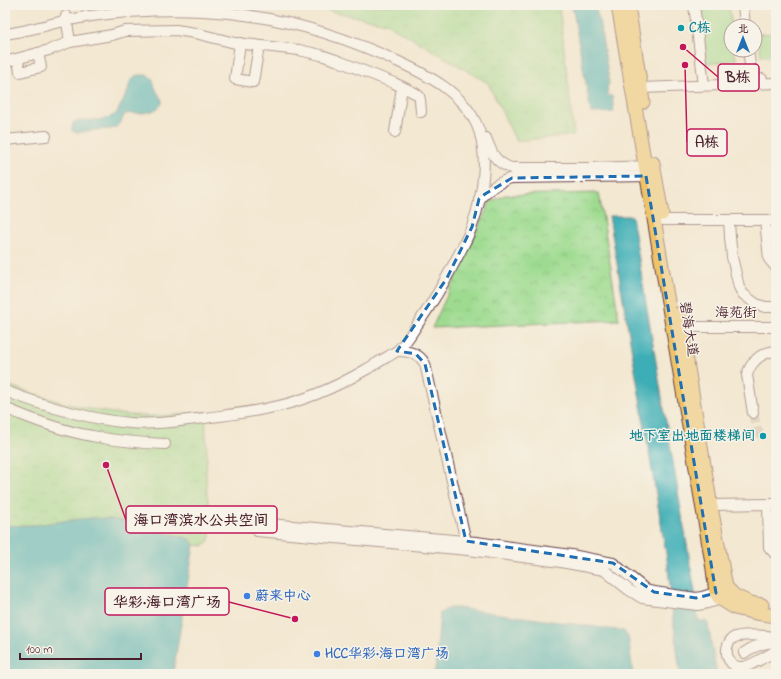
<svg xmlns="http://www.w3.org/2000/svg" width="781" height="679" viewBox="0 0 781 679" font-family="'Indie Flower','LXGW WenKai TC',sans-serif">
<defs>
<pattern id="park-crowns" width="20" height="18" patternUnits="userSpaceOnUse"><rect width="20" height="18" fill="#9edb90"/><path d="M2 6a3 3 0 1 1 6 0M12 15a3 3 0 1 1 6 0" fill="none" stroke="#8abc7c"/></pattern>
</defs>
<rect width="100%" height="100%" fill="#f7f3e8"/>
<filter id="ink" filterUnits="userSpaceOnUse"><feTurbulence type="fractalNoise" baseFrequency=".025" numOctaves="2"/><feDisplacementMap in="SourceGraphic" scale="8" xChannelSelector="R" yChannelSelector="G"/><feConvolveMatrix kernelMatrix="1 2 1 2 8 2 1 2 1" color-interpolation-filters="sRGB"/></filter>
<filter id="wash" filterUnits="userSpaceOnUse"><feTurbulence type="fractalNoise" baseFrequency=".012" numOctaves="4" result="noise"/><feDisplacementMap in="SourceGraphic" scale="16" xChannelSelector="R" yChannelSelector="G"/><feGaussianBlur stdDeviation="0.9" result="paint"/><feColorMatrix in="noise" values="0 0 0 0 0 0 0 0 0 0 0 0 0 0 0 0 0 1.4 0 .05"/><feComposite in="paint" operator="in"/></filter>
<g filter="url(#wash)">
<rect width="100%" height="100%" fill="#f3e8d1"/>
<g fill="#9edb90" stroke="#747d5e">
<path d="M698 5H729L732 26 731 50H735L736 60 706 64Z"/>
<path d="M776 33V56H761L757 34Z"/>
</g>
<g fill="url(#park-crowns)" stroke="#747d5e">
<path d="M302 5H559L574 135 516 141 488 83 386 23Z"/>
<path d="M599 193 619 320 432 328 490 202 505 195Z"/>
<path d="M5 384C45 398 86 411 129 415 136 415 143 416 150 416 169 416 187 414 205 412L207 455 206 474 207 494 211 516 210 537 208 542 205 543 204 546 194 545 191 540 184 537 160 532 124 521 109 519 91 518 73 520 34 525 5 526Z"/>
</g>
<g fill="#3daeb5" stroke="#446670">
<path d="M572 5H594L599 19 608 73 609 84 607 87 608 95 609 96H612L614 112 591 113Z"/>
<path d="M138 75H146L152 78 156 90 162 100V104C154 115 137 113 125 114L121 122 115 128 111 129 95 130 77 133 72 131V127L73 123C80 119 85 121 93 120 100 120 109 118 116 114L127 93 130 82 135 76Z"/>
<path d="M609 216H632L647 309 696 598 698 620 707 622 708 624 717 674H680L672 611H674L671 595 667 559Z"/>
<path d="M91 518 109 519 124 521 160 532 184 537 191 540 194 545 173 674H5V526L34 525 73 520Z"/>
<path d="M449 608H458L624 631 628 637 629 641 633 674H433L435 669 440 613Z"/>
</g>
</g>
<g filter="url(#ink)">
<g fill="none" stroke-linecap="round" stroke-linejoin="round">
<path stroke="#d1c0b0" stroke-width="10" stroke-dasharray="10 5" stroke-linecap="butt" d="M753 413 757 430 760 434H767"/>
<g stroke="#633d44" stroke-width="12">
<g id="minor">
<path d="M694 5 704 85"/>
<path d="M743 5 745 26"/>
<path d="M66 16 70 42"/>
<path d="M5 34C21 32 36 28 51 24 64 21 78 18 91 16 128 11 165 9 202 11 271 14 337 33 399 62 429 76 461 92 476 123 490 152 483 196 472 226 469 235 464 244 460 252 447 278 432 304 415 328 410 336 404 345 397 351 396 351 388 357 387 357 380 361 374 365 367 369 338 386 302 402 269 408 248 413 227 415 205 418 180 421 155 425 130 423 87 419 44 406 5 391"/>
<path d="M240 43 235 79 253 82 259 46"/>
<path d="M748 50 752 79H762"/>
<path d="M18 59 20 72 41 67 38 53"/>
<path d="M5 62 49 50 70 42 112 35 125 31 176 30 195 33 235 43 299 50 321 55 336 60 394 83 415 93 419 96 420 100 421 112"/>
<path d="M641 88 776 83"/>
<path d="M395 132 402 87"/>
<path d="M486 138C492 154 495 162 511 168H590L652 166"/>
<path d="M5 140 46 136"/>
<path d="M479 199C489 189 499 181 512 178L654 176"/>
<path d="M663 220H776"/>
<path d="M729 220 730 237 732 257 739 287 743 294 756 304 765 307H776"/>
<path d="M765 220 769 259 774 265 776 267"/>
<path d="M674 327H776"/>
<path d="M397 351C409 351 419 353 425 364L467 546"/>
<path d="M5 408C33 420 62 431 92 436 116 441 141 443 165 444"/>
<path d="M753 413 747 375C751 361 762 352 776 351"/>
<path d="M711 505 776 504"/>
<path d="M768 505 769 547 776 555"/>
<path d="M721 591 702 597 696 598 654 592 646 590 613 563 571 555 476 542 258 523 257 531 468 550 561 562 604 570 629 590 642 598 697 605 704 604 726 598"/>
<path d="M776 637C767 636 741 633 733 638 722 647 726 668 743 667 751 666 768 655 776 651"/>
<path d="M744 653C753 646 764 643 776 642"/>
</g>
</g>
<g stroke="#633d44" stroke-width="15">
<g id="major">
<path d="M618 5 713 569 716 593 719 598 735 608 756 613 776 616"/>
<path d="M628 5 643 102"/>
<path d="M653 163 662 214"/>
<path d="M679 314 711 507 726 587 735 596 750 603 762 605"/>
</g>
</g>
<use href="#minor" stroke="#fff" stroke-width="10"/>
<use href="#major" stroke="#efc469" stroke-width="13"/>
</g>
</g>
<path d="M0 0H781V679H0ZM646 176 716 593 696 598 654 592 613 563 466 541 425 364 416 354 397 351 447 278 472 227 479 199 485 194 512 178Z" fill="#f3e8d1" fill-opacity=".55" fill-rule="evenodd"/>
<path fill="none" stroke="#1f6fb2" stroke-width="3" stroke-dasharray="8 5" stroke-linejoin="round" d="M646 176 716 593 696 598 654 592 613 563 466 541 425 364 416 354 397 351 447 278 472 227 479 199 485 194 512 178Z"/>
<g fill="#0f9aa8" stroke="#f7f3e8" stroke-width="1.5">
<circle cx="681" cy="28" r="4"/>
<circle cx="763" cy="436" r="4"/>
</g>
<g fill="#3f7fe0" stroke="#f7f3e8" stroke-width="1.5">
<circle cx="247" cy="596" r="4"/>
<circle cx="317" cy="654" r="4"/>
</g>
<g text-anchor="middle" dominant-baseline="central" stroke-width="3" stroke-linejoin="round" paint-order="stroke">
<g font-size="14" font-weight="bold" fill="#0d838f" stroke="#f7f3e8" text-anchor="start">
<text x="689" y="28">C栋</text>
<text x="755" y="436" text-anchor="end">地下室出地面楼梯间</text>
</g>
<g font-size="14" fill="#4a1f2b" stroke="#f7f3e8">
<text x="736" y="313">海苑街</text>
<text transform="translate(688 329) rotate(81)">碧海大道</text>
</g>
<g font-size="14" font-weight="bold" fill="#366cbe" stroke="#f7f3e8" text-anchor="start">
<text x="255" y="596">蔚来中心</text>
<text x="325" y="654">HCC华彩·海口湾广场</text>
</g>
</g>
<path fill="none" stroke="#c2185b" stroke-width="1.5" d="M683 47L718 77M685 65L687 142M106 465L126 520M295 619L229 602"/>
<g fill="#c2185b" stroke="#f7f3e8" stroke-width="1.5">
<circle cx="683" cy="47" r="4"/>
<circle cx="685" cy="65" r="4"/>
<circle cx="106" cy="465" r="4"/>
<circle cx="295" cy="619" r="4"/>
</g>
<g fill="#f7f3e8" stroke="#c2185b" stroke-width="1.5">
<rect x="718" y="64" width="41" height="27" rx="4"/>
<rect x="687" y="129" width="40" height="27" rx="4"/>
<rect x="126" y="506" width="151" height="27" rx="4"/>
<rect x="105" y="588" width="124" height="27" rx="4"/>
</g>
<g font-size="15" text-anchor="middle" font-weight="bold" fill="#4a1f2b">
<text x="738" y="82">B栋</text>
<text x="707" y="147">A栋</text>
<text x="201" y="525">海口湾滨水公共空间</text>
<text x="167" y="607">华彩·海口湾广场</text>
</g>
<rect width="781" height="679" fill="none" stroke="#f7f3e8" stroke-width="20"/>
<g transform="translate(743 38)"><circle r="19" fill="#f7f3e8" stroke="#b29e9c"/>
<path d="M0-3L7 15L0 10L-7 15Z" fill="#1f6fb2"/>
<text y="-6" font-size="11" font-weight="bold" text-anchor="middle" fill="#4a1f2b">北</text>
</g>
<path d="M20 653v6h121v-6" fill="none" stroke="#4a1f2b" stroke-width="2"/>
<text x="26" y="653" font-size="12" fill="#4a1f2b" stroke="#f7f3e8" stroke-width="3" paint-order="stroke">100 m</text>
</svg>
